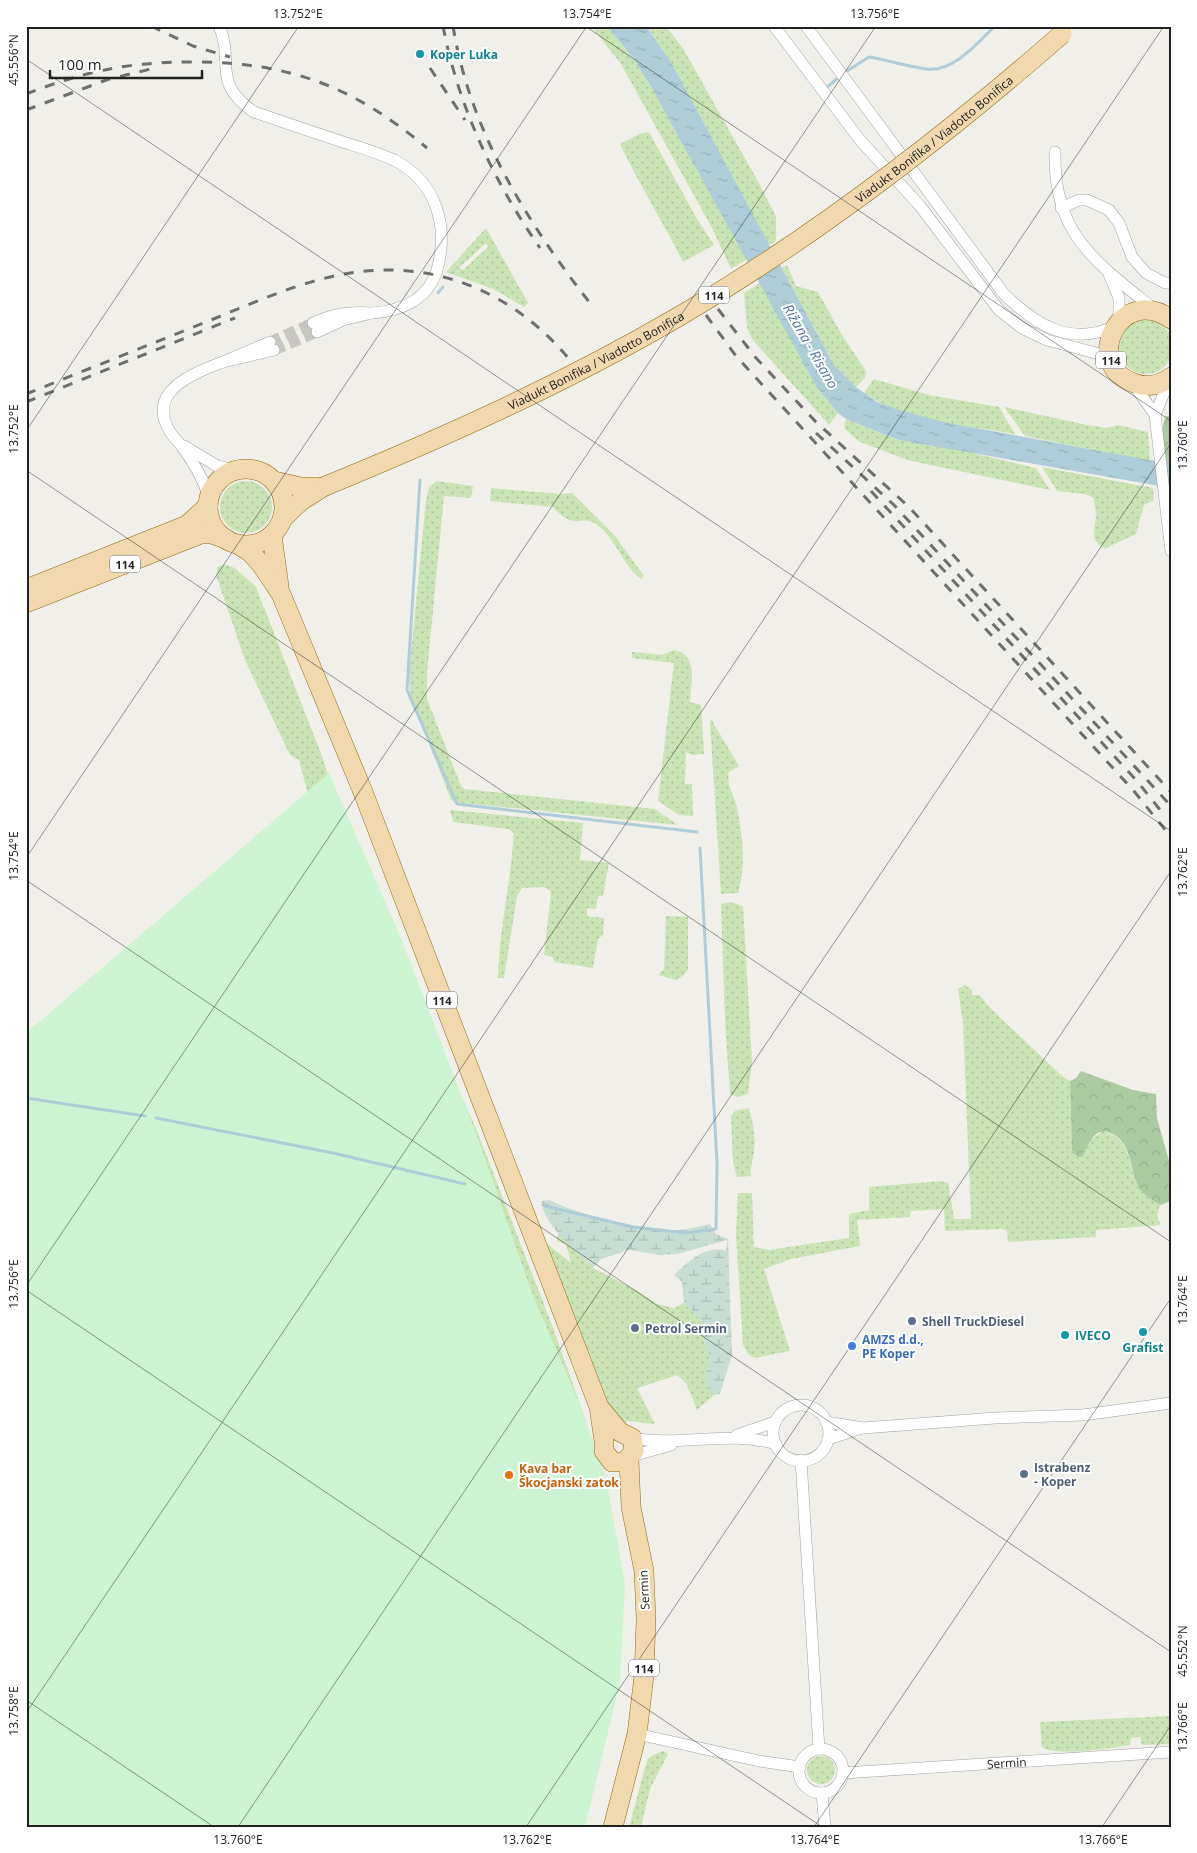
<svg xmlns="http://www.w3.org/2000/svg" width="1197" height="1853" viewBox="0 0 1197 1853" font-family="'Open Sans',sans-serif">
<defs>
<pattern id="grass-dots" width="8" height="8" patternUnits="userSpaceOnUse" patternTransform="scale(1.25)"><rect width="8" height="8" fill="#cae4b6"/><path d="M2 2h.1M6 6h.1" fill="none" stroke="#adc39c" stroke-width="1.8" stroke-linecap="round"/></pattern>
<pattern id="forest-crowns" width="20" height="18" patternUnits="userSpaceOnUse" patternTransform="scale(1.25)"><rect width="20" height="18" fill="#accba3"/><path d="M2 6a3 3 0 1 1 6 0M12 15a3 3 0 1 1 6 0" fill="none" stroke="#94ae8c"/></pattern>
<pattern id="wetland-marsh" width="20" height="14" patternUnits="userSpaceOnUse" patternTransform="scale(1.25)"><rect width="20" height="14" fill="#c8ddd4"/><path d="M1 5h8M5 5V1M11 12h8M15 12V8" fill="none" stroke="#acbdb6"/></pattern>
<pattern id="water-ripples" width="26" height="14" patternUnits="userSpaceOnUse" patternTransform="scale(1.25)"><rect width="26" height="14" fill="#afcdd9"/><path d="M2 4q2-2 4 0t4 0M15 11q2-2 4 0t4 0" fill="none" stroke="#96b0ba"/></pattern>
</defs>
<rect width="100%" height="100%" fill="#f1efe9"/>
<g fill="url(#grass-dots)" fill-rule="evenodd">
<path d="M591 26H607L633 58 649 83 747 259 731 269 712 228 621 64Z"/>
<path d="M647 26H666L684 50 761 187 776 216V241L769 245 671 63Z"/>
<path d="M649 132 697 219 714 245 683 262C663 222 639 184 620 144L639 134Z"/>
<path d="M486 228 528 303 524 307 493 289 446 272ZM486 243 488 247 463 270 459 268Z"/>
<path d="M787 265 796 286 818 292 842 335 866 371 865 378 856 387 834 365 782 268Z"/>
<path d="M761 282 816 386 838 413 829 425 752 339 747 328 744 293Z"/>
<circle cx="1146" cy="347" r="27"/>
<path d="M874 379 929 395 999 407 1015 434C965 425 906 422 864 393Z"/>
<path d="M1004 407 1087 425 1107 428 1118 425 1148 432 1150 461 1025 436Z"/>
<path d="M846 419 899 440 960 450 1036 468 1050 490 907 460 858 441 844 428Z"/>
<path d="M1042 467 1153 488 1154 500 1144 505 1136 534 1104 549C1088 536 1095 533 1096 515 1096 510 1094 504 1094 498L1085 494 1057 491Z"/>
<circle cx="246" cy="507" r="26"/>
<path d="M437 481 473 486 471 498 444 496 427 673V699L461 786 464 789 655 809 678 825 455 802 451 800 410 695 409 673 426 500 429 487Z"/>
<path d="M491 488 561 494 572 493 615 536 644 576 641 579C621 564 615 535 594 523 586 518 582 522 575 521 565 520 558 513 553 507L490 501Z"/>
<path d="M224 564 235 568 256 587 322 756 337 803 403 965 477 1131 552 1325 586 1421 585 1435 309 798 299 760 290 755 245 660 216 575 218 567Z"/>
<path d="M674 650C699 655 691 683 690 702L701 705 704 754 692 755 686 752 685 784H692L693 816 679 815 658 801 674 663 632 658V652L662 655Z"/>
<path d="M711 719 739 766 729 772C726 788 735 794 737 809 743 835 746 868 738 893L721 894 710 723Z"/>
<path d="M450 810 583 823 580 860 609 863 603 896H598L596 909 587 908V916L604 918 603 935 598 939 593 968 554 962 553 957 544 955 551 891 544 887 522 888 517 896 504 978H498C499 929 511 882 514 833L508 829 453 822Z"/>
<path d="M730 902 743 906 752 1061 748 1094 738 1097 730 1094 725 1022 721 904Z"/>
<path d="M666 916 688 917V970L684 975 676 980 658 975 664 969Z"/>
<path d="M965 985 972 990V995H980L988 1006 1063 1077 1070 1081 1072 1151 1083 1156 1090 1140 1103 1131C1134 1140 1127 1165 1139 1188 1142 1194 1154 1200 1160 1205L1157 1217 1161 1225 1096 1230V1237L1008 1242 1007 1231 1002 1229 945 1231 944 1209 911 1211 910 1217 857 1220 860 1246 791 1259 764 1269 790 1351 755 1358 748 1354 743 1345 736 1234 738 1193H752L754 1247 769 1250 849 1238V1214L869 1210V1187L941 1181 948 1183 954 1219H971L963 1023 958 989Z"/>
<path d="M749 1108C753 1123 756 1137 754 1152 753 1161 750 1166 751 1176L737 1177 733 1162 731 1116 735 1111Z"/>
<path d="M558 1232 593 1268 638 1291 657 1304 674 1308 684 1303 702 1321 703 1337 710 1358 706 1374 708 1385 714 1395 697 1410 686 1383 677 1375 637 1388 655 1424 628 1421 615 1424 539 1237 571 1263 566 1244 557 1241Z"/>
<path d="M1171 1716V1744L1142 1745 1140 1737 1131 1738 1130 1745C1113 1748 1054 1757 1042 1747L1040 1722Z"/>
<path d="M663 1751 668 1754 650 1789 641 1827H629L647 1760 651 1756Z"/>
<circle cx="821" cy="1770" r="14"/>
</g>
<g fill="url(#forest-crowns)">
<path d="M1166 416H1171V465H1167C1165 450 1159 430 1166 416Z"/>
<path d="M1081 1071 1133 1090 1156 1094 1157 1118 1171 1168V1201L1160 1205C1154 1201 1142 1194 1139 1188 1129 1169 1133 1140 1108 1132 1093 1128 1088 1146 1083 1156L1078 1157 1072 1151 1070 1081 1076 1078Z"/>
</g>
<path fill="url(#wetland-marsh)" d="M550 1200C579 1216 646 1231 679 1230 689 1229 700 1226 710 1224L716 1234 728 1239 732 1355 720 1394 714 1395 708 1386 706 1374 710 1358 703 1337 702 1321 684 1303 682 1282 674 1275C687 1263 706 1244 726 1251L727 1240 677 1254 660 1255 629 1250 601 1259 593 1268C576 1250 544 1226 541 1201Z"/>
<path fill="#cdf4d2" d="M329 773 403 943 477 1136 533 1296 578 1400 606 1478 625 1584 620 1683 585 1827H26V1033Z"/>
<path fill="url(#water-ripples)" d="M607 26 647 27 672 64 834 365 856 387 877 402 903 411 948 423 1171 464V488L899 440 846 419 838 413 816 386 649 83 633 58Z"/>
<g fill="none" stroke-linecap="round" stroke-linejoin="round">
<g stroke="#afcdd9" stroke-width="3">
<path d="M844 73 869 57C888 60 908 67 927 69 954 72 977 43 995 26"/>
<path d="M825 89 839 77"/>
<path d="M438 293 443 287"/>
<path d="M420 480 407 690 457 804 697 832"/>
<path d="M26 1098 145 1116"/>
<path d="M156 1118 333 1153 465 1184"/>
<path d="M545 1206 633 1227 686 1233 716 1229 717 1163 700 848"/>
</g>
<g stroke="#c7c6c1" stroke-width="11" stroke-dasharray="11 5.5" stroke-linecap="butt">
<path d="M270 342 313 323"/>
<path d="M274 350 317 332"/>
</g>
<g stroke="#a2a2a2" stroke-width="12">
<g id="street">
<path d="M219 26C235 61 210 82 254 112 283 122 312 132 340 141 358 147 377 152 394 160 437 182 449 227 437 270 428 300 401 311 372 313"/>
<path d="M774 26 860 140 920 206 999 310 1022 328 1047 340 1099 354 1111 360"/>
<path d="M806 26 1004 294C1036 325 1069 346 1114 327"/>
<path d="M1055 152C1053 235 1096 262 1155 310"/>
<path d="M1061 208 1079 200H1087L1109 210 1119 223 1132 257 1146 273 1165 283H1171"/>
<path d="M1109 274 1119 298V322"/>
<path d="M313 323C333 314 350 311 372 313L343 320 317 332"/>
<path d="M270 342 223 362 274 350"/>
<path d="M1133 383 1155 415 1171 551"/>
<path d="M1155 415 1170 378"/>
<path d="M184 446 217 466 236 470"/>
<path d="M209 498C203 477 193 461 180 444 177 440 173 437 170 432 145 391 194 373 223 362"/>
<circle cx="801" cy="1433" r="28"/>
<path d="M826 1422 863 1428 995 1418 1083 1415 1171 1403"/>
<path d="M737 1435 775 1422"/>
<path d="M632 1438C680 1447 728 1430 776 1444"/>
<path d="M828 1439 862 1428"/>
<path d="M632 1456 671 1445"/>
<path d="M801 1460 819 1749"/>
<path d="M637 1734 759 1761 800 1767"/>
<circle cx="821" cy="1771" r="22"/>
<path id="s1" d="M843 1773 1171 1752"/>
<path d="M822 1793 825 1827"/>
</g>
</g>
<g stroke="#8e6b11" stroke-width="20">
<g id="primary">
<path d="M1171 319C1120 283 1081 365 1134 383 1147 388 1160 385 1171 377"/>
<circle cx="246" cy="507" r="38"/>
<path d="M274 481 301 487H323"/>
<path d="M283 518 301 501 323 487"/>
<path d="M272 535 279 586"/>
<path d="M237 544 250 552 261 564 281 594 363 792 599 1407 604 1441V1451L612 1462H625L634 1451 632 1438 620 1432 599 1407"/>
<path d="M26 589 187 525 208 506"/>
<path d="M26 603 201 534H212L226 539"/>
<path d="M613 1827 637 1734 644 1676 646 1619 644 1571 631 1507 629 1460"/>
</g>
</g>
<use href="#street" stroke="#fff" stroke-width="11"/>
<use href="#primary" stroke="#f2d8ad" stroke-width="19"/>
<g stroke="#6f6f6f" stroke-width="3" stroke-dasharray="10 10" stroke-linecap="butt">
<path d="M151 26 193 46 230 57"/>
<path d="M443 26C458 106 494 182 540 248"/>
<path d="M453 26C470 132 528 224 593 307"/>
<path d="M430 68 465 120"/>
<path d="M26 94C86 71 127 62 192 62 289 62 353 86 427 148"/>
<path d="M26 110 109 79 159 67"/>
<path d="M718 309 756 358 816 422 909 507 1171 792"/>
<path d="M706 315 736 356 1133 790 1171 837"/>
<path d="M26 394C86 370 146 346 206 322 246 306 287 287 330 277 426 254 514 289 574 365"/>
<path d="M26 402 235 318"/>
<path d="M816 433 894 505 1171 806"/>
<path d="M871 491 1137 781 1161 811"/>
</g>
<g stroke="#8e6b11" stroke-width="20" stroke-linecap="butt">
<g id="primary-bridge">
<path id="s2" d="M323 487C445 437 565 383 678 317 816 236 942 139 1062 34"/>
</g>
</g>
<use href="#primary-bridge" stroke="#f2d8ad" stroke-width="19"/>
</g>
<path fill="none" stroke="#212121" stroke-width="1" stroke-opacity="0.45" d="M585 26 1171 421M26 59 1171 831M26 431 299 26M26 470 1171 1242M26 858 587 26M26 880 1171 1652M26 1286 876 26M26 1290 822 1827M26 1700 214 1827M26 1713 1164 26M238 1827 1171 443M526 1827 1171 871M814 1827 1171 1298M1102 1827 1171 1725"/>
<g fill="#0f9aa8" stroke="#fff" stroke-width="2">
<circle cx="420" cy="54" r="5"/>
<circle cx="1143" cy="1332" r="5"/>
<circle cx="1065" cy="1335" r="5"/>
</g>
<g fill="#5c6f8a" stroke="#fff" stroke-width="2">
<circle cx="912" cy="1321" r="5"/>
<circle cx="635" cy="1328" r="5"/>
<circle cx="1024" cy="1474" r="5"/>
</g>
<circle fill="#3f7fe0" stroke="#fff" stroke-width="2" cx="852" cy="1346" r="5"/>
<circle fill="#e8710a" stroke="#fff" stroke-width="2" cx="509" cy="1475" r="5"/>
<g text-anchor="middle" dominant-baseline="central" stroke-width="4" stroke-linejoin="round" paint-order="stroke">
<g fill="#fff" stroke="#646464" stroke-width="1">
<rect x="699" y="286.5" width="30" height="17" rx="4"/>
<rect x="1096" y="351.5" width="30" height="17" rx="4"/>
<rect x="110" y="555.5" width="30" height="17" rx="4"/>
<rect x="427" y="991.5" width="30" height="17" rx="4"/>
<rect x="629" y="1659.5" width="30" height="17" rx="4"/>
</g>
<g font-size="11" font-weight="bold" fill="#212121">
<text x="714" y="295">114</text>
<text x="1111" y="360">114</text>
<text x="125" y="564">114</text>
<text x="442" y="1000">114</text>
<text x="644" y="1668">114</text>
</g>
<g font-size="12" font-weight="bold" fill="#0d838f" stroke="#fff" text-anchor="start">
<text x="430" y="54">Koper Luka</text>
<text x="1075" y="1335">IVECO</text>
<text x="1143" y="1347" text-anchor="middle">Grafist</text>
</g>
<g font-size="12" fill="#212121" stroke="#fff">
<text stroke="none"><textPath href="#s2" startOffset="706">Viadukt Bonifika / Viadotto Bonifica</textPath></text>
<text stroke="none"><textPath href="#s2" startOffset="301">Viadukt Bonifika / Viadotto Bonifica</textPath></text>
<text transform="translate(644 1590) rotate(-93)">Sermin</text>
<text stroke="none"><textPath href="#s1" startOffset="164">Sermin</textPath></text>
</g>
<g font-size="12" font-weight="bold" fill="#4e5e75" stroke="#fff" text-anchor="start">
<text x="922" y="1321">Shell TruckDiesel</text>
<text x="645" y="1328">Petrol Sermin</text>
<text x="1034" y="1467">Istrabenz<tspan x="1034" dy="14">- Koper</tspan></text>
</g>
<g font-size="12" font-weight="bold" fill="#366cbe" stroke="#fff" text-anchor="start">
<text x="862" y="1339">AMZS d.d.,<tspan x="862" dy="14">PE Koper</tspan></text>
</g>
<g font-size="12" font-weight="bold" fill="#c56008" stroke="#fff" text-anchor="start">
<text x="519" y="1468">Kava bar<tspan x="519" dy="14">Škocjanski zatok</tspan></text>
</g>
<g font-size="14" font-style="italic" fill="#5476a0" stroke="#fff">
<text transform="translate(811 346) rotate(60)">Rižana - Risano</text>
</g>
</g>
<rect width="1197" height="1853" fill="none" stroke="#ffffff" stroke-width="55"/>
<path d="M50 70v8h152v-8" fill="none" stroke="#212121" stroke-width="2.5"/>
<text x="58" y="70" font-size="15" fill="#212121" stroke="#ffffff" stroke-width="4" paint-order="stroke">100 m</text>
<rect x="28" y="28" width="1142" height="1798" fill="none" stroke="#212121" stroke-width="2"/>
<g font-size="12" text-anchor="middle" fill="#212121">
<text x="298" y="18">13.752°E</text>
<text x="587" y="18">13.754°E</text>
<text x="875" y="18">13.756°E</text>
<text transform="translate(14 60) rotate(-90)" y="4">45.556°N</text>
<text transform="translate(14 429) rotate(-90)" y="4">13.752°E</text>
<text transform="translate(1183 445) rotate(-90)" y="4">13.760°E</text>
<text transform="translate(14 856) rotate(-90)" y="4">13.754°E</text>
<text transform="translate(1183 872) rotate(-90)" y="4">13.762°E</text>
<text transform="translate(14 1284) rotate(-90)" y="4">13.756°E</text>
<text transform="translate(1183 1300) rotate(-90)" y="4">13.764°E</text>
<text transform="translate(1183 1651) rotate(-90)" y="4">45.552°N</text>
<text transform="translate(14 1711) rotate(-90)" y="4">13.758°E</text>
<text transform="translate(1183 1727) rotate(-90)" y="4">13.766°E</text>
<text x="238" y="1844">13.760°E</text>
<text x="527" y="1844">13.762°E</text>
<text x="815" y="1844">13.764°E</text>
<text x="1103" y="1844">13.766°E</text>
</g>
</svg>
